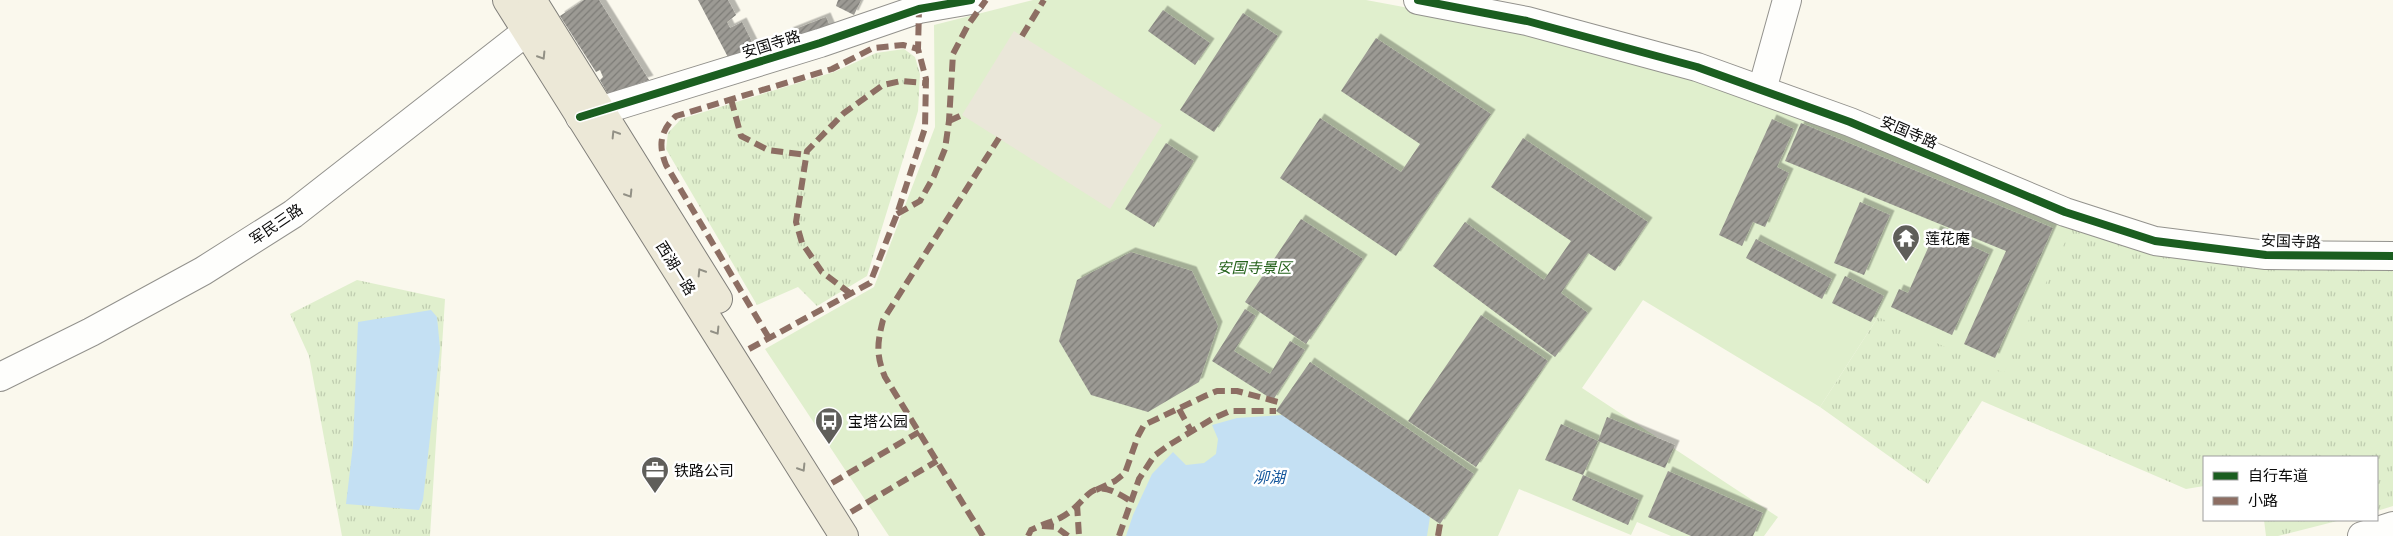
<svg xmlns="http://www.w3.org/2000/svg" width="2393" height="536" viewBox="0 0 2393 536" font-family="Merriweather,'Noto Sans SC',serif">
<defs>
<pattern id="grass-tufts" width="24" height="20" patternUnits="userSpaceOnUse" patternTransform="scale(1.25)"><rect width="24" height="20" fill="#e0efcd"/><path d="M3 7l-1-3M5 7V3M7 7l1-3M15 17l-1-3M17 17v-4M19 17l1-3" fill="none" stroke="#bfccaf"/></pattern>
<pattern id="building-hatch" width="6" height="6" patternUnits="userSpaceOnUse" patternTransform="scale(1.25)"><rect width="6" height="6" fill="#9c9a94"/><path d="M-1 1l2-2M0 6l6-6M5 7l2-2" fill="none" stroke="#7d7c77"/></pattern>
<filter id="shadow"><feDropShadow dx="4.5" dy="-4.5" stdDeviation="0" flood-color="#0004"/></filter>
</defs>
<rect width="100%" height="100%" fill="#faf8ed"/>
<g fill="url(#grass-tufts)">
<path d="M904 49 915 57 920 74 918 111 867 276 817 306 798 287 757 305 666 149 668 133 681 119 834 72 876 53Z"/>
<path d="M2073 225 2260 267 2393 270V506L2377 511V457H2204V486L2186 489 1982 401 1928 484 1820 407 1878 317Z"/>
<path d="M357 280 445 299 430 536H342L309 356 290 314Z"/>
<path d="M2264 520H2341L2278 536H2266Z"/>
</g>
<path fill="#e0efcd" d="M1033 0H1366L1528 30 1692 73 2073 225 2004 373 1878 317 1820 407 1643 300 1582 388 1778 517 1764 536H1671L1637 522 1631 535 1519 489 1498 536H889L765 349 874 287 935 127 934 25Z"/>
<path fill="#eae7d9" d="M1014 31 1162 125 1110 209 962 115Z"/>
<g fill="#c4e0f3">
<path d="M431 310 437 317 440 348 423 500 419 510 346 504 353 445 358 322Z"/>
<path d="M1283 415 1430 517 1427 536H1126L1133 515 1152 474 1173 452 1186 465 1204 463 1216 454 1218 439 1212 425 1237 418Z"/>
</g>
<g fill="url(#building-hatch)" filter="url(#shadow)">
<path d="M584 0H599L649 80 608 94 600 80 603 77 600 70 596 72 560 16Z"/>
<path d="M698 0H728L736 15 727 22 730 28 742 22 755 48 730 61Z"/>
<path d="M838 0H861L854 15 836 6Z"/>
<path d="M1163 10 1210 43 1195 65 1148 31Z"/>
<path d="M1243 13 1278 36 1214 132 1180 110Z"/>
<path d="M826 17 832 31 794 46 788 32Z"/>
<path d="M1376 38 1491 114 1396 256 1280 178 1320 118 1401 172 1420 144 1341 91Z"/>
<path d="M1772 119 1794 129 1777 167 1789 173 1765 227 1753 222 1742 246 1719 235Z"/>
<path d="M1801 123 2053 228 1995 358 1964 344 2006 251 1785 161Z"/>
<path d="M1523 138 1648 222 1615 271 1588 253 1561 293 1588 313 1555 357 1433 266 1465 222 1544 280 1571 241 1491 187Z"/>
<path d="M1166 143 1194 161 1154 227 1125 209Z"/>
<path d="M1860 202 1890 215 1864 275 1834 263Z"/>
<path d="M1301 219 1363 259 1306 344 1245 302Z"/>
<path d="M1936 230 1989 254 1952 335 1891 307 1899 289 1908 293Z"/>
<path d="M1756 239 1832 279 1822 299 1746 258Z"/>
<path d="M1131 252 1192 271 1218 326 1199 382 1148 412 1091 395 1059 341 1077 280Z"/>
<path d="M1845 276 1884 296 1871 322 1832 303Z"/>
<path d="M1245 309 1256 316 1234 351 1270 374 1290 341 1305 350 1273 400 1212 361Z"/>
<path d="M1481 315 1548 361 1476 467 1408 421Z"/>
<path d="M1310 362 1474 474 1440 524 1276 411Z"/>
<path d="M1607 417 1675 445 1665 468 1598 441Z"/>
<path d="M1561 424 1598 441 1583 475 1545 460Z"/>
<path d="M1668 471 1763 513 1753 536H1691L1648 517Z"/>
<path d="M1583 475 1639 500 1628 525 1572 500Z"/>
</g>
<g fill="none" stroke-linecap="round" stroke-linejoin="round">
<g stroke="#93928d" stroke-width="30">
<g id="minor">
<path d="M1418 0 1527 21 1697 67 1850 122 2065 212 2155 241 2266 255 2393 256"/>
<path d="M1762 90 1787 0"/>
<path d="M580 117 820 43 919 9 971 0"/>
<path d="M0 377 91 332 203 271 293 214 526 32"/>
<path d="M2362 536 2393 526"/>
</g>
</g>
<g stroke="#807f7a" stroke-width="30">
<g id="major">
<path d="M507 0 844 536"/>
<path d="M532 0 718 299"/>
</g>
</g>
<use href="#minor" stroke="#fefefc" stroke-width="28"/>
<use href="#major" stroke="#ece8d7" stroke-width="28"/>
<g stroke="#8d6e63" stroke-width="6" stroke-dasharray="12 6" stroke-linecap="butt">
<path d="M1022 36 1044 0"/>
<path d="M731 99 741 136 768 150 806 155"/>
<path d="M949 121 962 115"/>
<path d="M897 214 920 201 934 176 945 149 949 121 953 54 968 25 986 0"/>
<path d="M851 294 822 272 802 243 796 222 807 151 844 113 883 85 901 81 926 83"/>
<path d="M769 338 666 165C658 145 660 131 676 116L832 69 873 48 903 45 918 49"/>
<path d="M749 349 870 283 897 214 925 128 926 79 918 49 919 9"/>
<path d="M1179 409 1191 431"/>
<path d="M832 483 919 432"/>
<path d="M1096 490 1115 481 1125 473 1138 436 1144 425 1205 396 1217 391H1237L1282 403"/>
<path d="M1077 504 1079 536"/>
<path d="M851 512 937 461"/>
<path d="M1042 526 1056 527 1068 536"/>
<path d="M983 536 885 377C876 355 877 344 883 320L999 138"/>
<path d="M1028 536 1031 530C1041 525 1051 522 1060 518 1093 501 1086 471 1132 502"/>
<path d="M1119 536 1139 479 1154 456 1169 445 1212 419 1230 411H1276"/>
<path d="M1438 536 1440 524"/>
</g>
<g stroke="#fff" stroke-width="11">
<g id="cycleway">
<path d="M1418 0 1527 21 1697 67 1850 122 2065 212 2155 241 2266 255 2393 256"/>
<path d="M580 117 820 43 919 9 971 0"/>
</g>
</g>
<use href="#cycleway" stroke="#1b5e20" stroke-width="8"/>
</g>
<defs><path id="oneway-chevron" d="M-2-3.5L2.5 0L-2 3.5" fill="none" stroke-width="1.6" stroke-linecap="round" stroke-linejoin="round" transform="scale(1.25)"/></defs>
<g stroke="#929085">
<use href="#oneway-chevron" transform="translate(542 56) rotate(58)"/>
<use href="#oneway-chevron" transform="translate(615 134) rotate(-122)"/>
<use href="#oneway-chevron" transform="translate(629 194) rotate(58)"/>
<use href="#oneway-chevron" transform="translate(701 272) rotate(-122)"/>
<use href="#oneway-chevron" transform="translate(716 331) rotate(58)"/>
<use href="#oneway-chevron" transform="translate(802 468) rotate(58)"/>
</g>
<defs>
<g id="temple-pin" transform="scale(1.4375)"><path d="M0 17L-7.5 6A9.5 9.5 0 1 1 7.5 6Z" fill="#5f5e5a" stroke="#fff"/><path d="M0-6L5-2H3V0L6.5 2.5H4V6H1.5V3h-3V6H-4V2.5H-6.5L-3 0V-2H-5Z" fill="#fff"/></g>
<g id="bus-pin" transform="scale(1.4375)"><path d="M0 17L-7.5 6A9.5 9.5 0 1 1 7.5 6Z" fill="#5f5e5a" stroke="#fff"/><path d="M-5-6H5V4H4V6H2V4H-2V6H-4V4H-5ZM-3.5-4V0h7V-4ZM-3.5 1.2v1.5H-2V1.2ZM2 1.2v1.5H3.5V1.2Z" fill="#fff"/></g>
<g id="office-pin" transform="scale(1.4375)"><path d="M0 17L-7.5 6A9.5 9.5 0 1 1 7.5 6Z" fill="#5f5e5a" stroke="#fff"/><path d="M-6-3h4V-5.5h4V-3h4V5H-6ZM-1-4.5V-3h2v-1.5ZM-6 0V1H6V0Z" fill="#fff"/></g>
</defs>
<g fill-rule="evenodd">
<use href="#temple-pin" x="1906" y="238"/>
<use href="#bus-pin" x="829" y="421"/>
<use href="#office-pin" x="655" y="470"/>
</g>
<g text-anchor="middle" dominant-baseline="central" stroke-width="5" stroke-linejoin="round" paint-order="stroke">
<g font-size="15" fill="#0b0b0b" stroke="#fff">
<text transform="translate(771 44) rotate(-17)">安国寺路</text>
<text transform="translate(1909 132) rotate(23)">安国寺路</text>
<text transform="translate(276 224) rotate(-34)">军民三路</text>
<text transform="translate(2291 241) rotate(2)">安国寺路</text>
<text transform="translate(676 268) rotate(58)">西湖一路</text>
</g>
<g font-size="15" fill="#0b0b0b" stroke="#fff" text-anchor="start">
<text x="1925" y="238">莲花庵</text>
<text x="848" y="421">宝塔公园</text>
<text x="674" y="470">铁路公司</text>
</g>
<g font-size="15" font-style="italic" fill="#25621c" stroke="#fff">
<text x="1254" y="267">安国寺景区</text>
</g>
<g font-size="16" font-style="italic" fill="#15579c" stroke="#fff">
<text x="1269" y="477">泖湖</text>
</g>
</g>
<rect x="2203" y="456" width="175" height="65" fill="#ffffff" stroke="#9d9d9d"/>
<rect x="2213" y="472" width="25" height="8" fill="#1b5e20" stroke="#9d9d9d"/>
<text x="2248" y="481" font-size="15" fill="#0b0b0b">自行车道</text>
<rect x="2213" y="497" width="25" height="8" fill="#8d6e63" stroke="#9d9d9d"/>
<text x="2248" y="506" font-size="15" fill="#0b0b0b">小路</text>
</svg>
